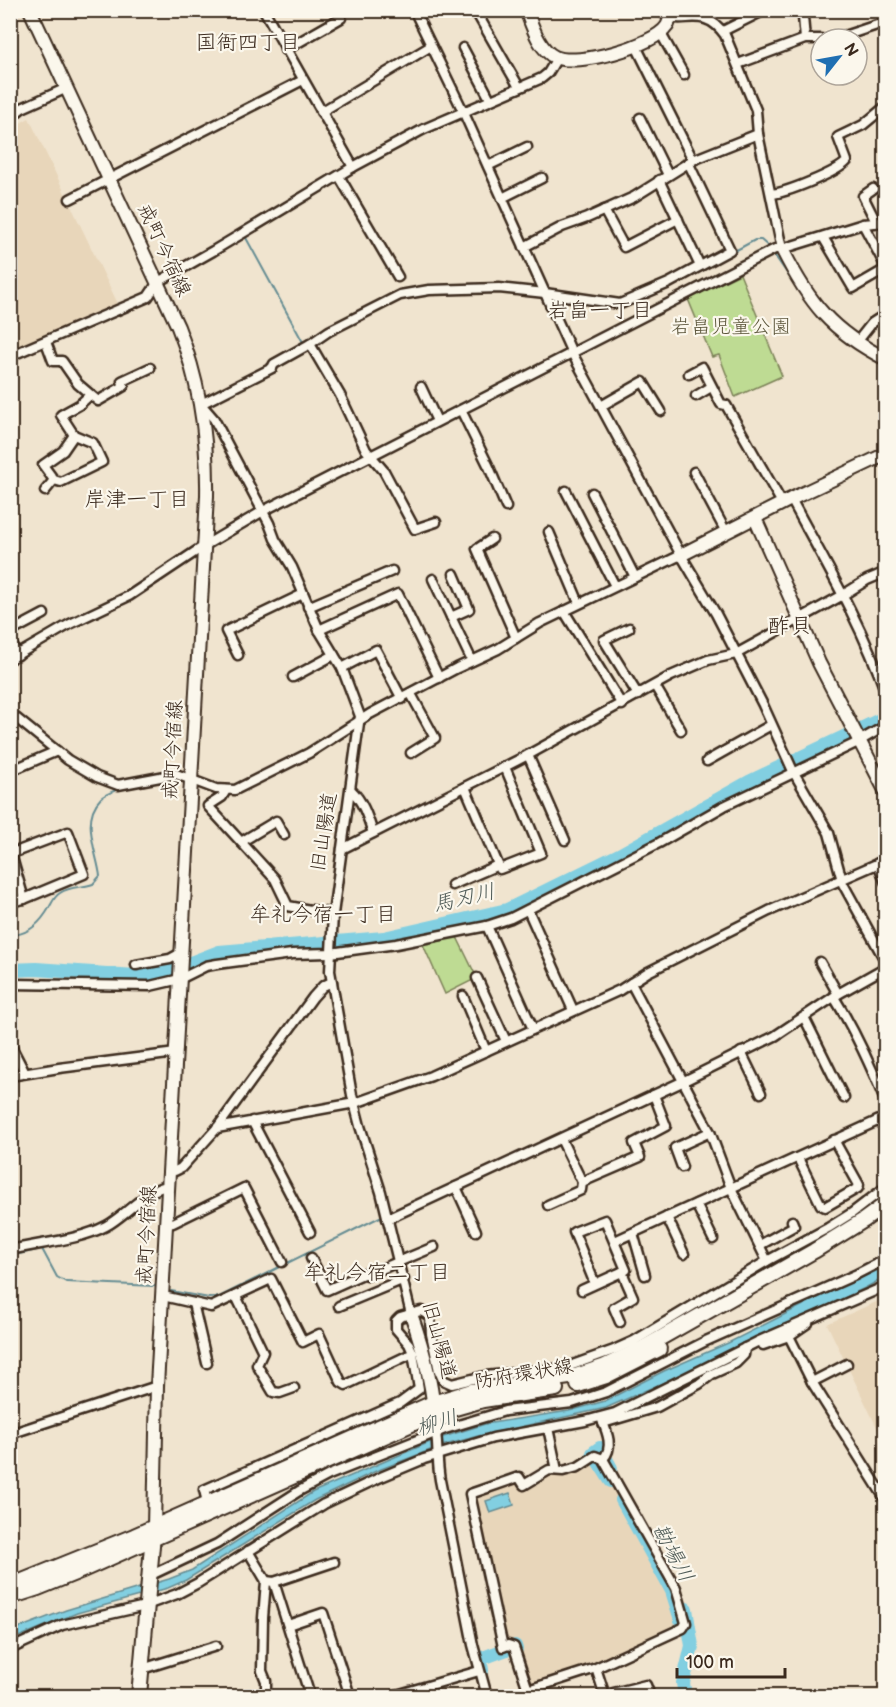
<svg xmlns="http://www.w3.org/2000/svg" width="896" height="1707" viewBox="0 0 896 1707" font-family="'Balsamiq Sans','Klee One',sans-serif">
<rect width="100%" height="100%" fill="#f0e4cf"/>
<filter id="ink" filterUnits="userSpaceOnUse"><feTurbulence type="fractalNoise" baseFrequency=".0167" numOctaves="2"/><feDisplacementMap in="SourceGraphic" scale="12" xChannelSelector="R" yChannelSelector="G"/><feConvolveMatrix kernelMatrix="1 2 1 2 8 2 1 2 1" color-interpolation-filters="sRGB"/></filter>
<g filter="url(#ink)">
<g fill="#e8d6ba">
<path d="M29 118 118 304 11 351 10 129Z"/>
<path d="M885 1298V1444L827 1324Z"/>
<path d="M596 1460 602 1467 669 1588 680 1623 590 1665 531 1684 517 1644 509 1641 504 1642 473 1496 517 1481 522 1488 547 1474 563 1475Z"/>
</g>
<g fill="#bedb93" stroke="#7c8258" stroke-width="1.5">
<path d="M740 274 782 376 735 397 719 355 712 357 688 299Z"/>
<path d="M455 933 477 978 445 994 421 940Z"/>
</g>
<g fill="#82cfe1" stroke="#668d93" stroke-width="1.5">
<path d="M885 1267V1277L865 1288 703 1365 606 1408 478 1436 438 1447 376 1471 315 1500 186 1580 168 1588 77 1613 11 1640V1631L66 1610 169 1579 192 1570 313 1492 437 1439 485 1424 569 1411 605 1401 664 1371 728 1343 827 1293Z"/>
<path d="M510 1493 514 1505 490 1513 486 1501Z"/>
</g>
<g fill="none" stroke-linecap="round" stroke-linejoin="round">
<g stroke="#668d93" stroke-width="2">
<path d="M245 236 304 344"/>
<path d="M731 253 755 240H761L770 248"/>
<path d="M773 253 804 298"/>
<path d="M811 307 818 317"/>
<path d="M829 327C845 344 865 355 886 366"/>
<path d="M53 333 72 325"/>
<path d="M10 935C26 935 38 925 46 913 51 906 53 897 60 893 70 886 82 888 93 884L100 876C97 852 80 819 101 798 105 794 113 792 118 789"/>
<path d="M683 1077 694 1071"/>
<path d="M659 1088 678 1079"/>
<path d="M389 1213 458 1182"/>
<path d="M10 1256 42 1249 57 1277 66 1282 155 1286"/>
<path d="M171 1291 209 1298 219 1297 384 1215"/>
</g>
<g stroke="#82cfe1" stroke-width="14">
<path d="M10 970 36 969 135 976 167 972 219 952 384 938 507 910 619 855 749 782 886 717"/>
<path d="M611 1481 593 1453 600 1448 611 1468"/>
<path d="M622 1500 672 1591 682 1623"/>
<path d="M479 1672 482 1670 480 1659 515 1646 516 1649"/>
<path d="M685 1696 683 1683 692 1646 686 1609"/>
</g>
<g stroke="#3b2a1e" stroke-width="13">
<g id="street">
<path d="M264 10 353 167"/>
<path d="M414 10 463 111 572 353 681 555 716 614 763 705 793 771 829 833 843 884 886 962"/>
<path d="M475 10 519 87"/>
<path d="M660 10C679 31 701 1 725 35L756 110 758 134 782 249"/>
<path d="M805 10 803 17 805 39"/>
<path d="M723 31 765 10"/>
<path d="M660 32 684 75"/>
<path d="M835 39 886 22"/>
<path d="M636 46 693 160"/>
<path d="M463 48 490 99"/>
<path d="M285 50 341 18"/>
<path d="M738 64 805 39H821"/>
<path d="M321 112 431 46"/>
<path d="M10 118 22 108 67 88"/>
<path d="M640 118 668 175"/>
<path d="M488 166 527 147"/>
<path d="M339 176 398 277"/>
<path d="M659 180 700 266"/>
<path d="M873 189 863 196 876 222"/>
<path d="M771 194C786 193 838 172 847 161L838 137 863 125 886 106"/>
<path d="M502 198 542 178"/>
<path d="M70 199 303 80"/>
<path d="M604 210 624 247 678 219"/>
<path d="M863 224 886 267"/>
<path d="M823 237 853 288 886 269"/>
<path d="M524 247 562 227 587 218 634 197 693 160 758 134"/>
<path d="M46 342 53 361H62L78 384 98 401 124 386 122 381 150 368"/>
<path d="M857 342 872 323 886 314"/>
<path d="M310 344 340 395 366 450 384 471 415 529 436 522"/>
<path d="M10 356 148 297 158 282 213 251 353 167 424 129 542 78 548 73 557 58"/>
<path d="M689 374 702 367 721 404 726 405 782 503"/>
<path d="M421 387 437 421"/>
<path d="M696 396 711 387"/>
<path d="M601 406 643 382 661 411"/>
<path d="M461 410 489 467 506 507"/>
<path d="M74 435 63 451 43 465 54 480 61 482 102 462 93 443 74 435 61 415 79 405 90 395"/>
<path d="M694 472 726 532"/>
<path d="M45 491 54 480"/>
<path d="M566 491 615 586"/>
<path d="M592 493 635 577"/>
<path d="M791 499C825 562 862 625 886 693"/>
<path d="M549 532 579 603"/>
<path d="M492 539 477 549 516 638"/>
<path d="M433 579 472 661"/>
<path d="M308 607 392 571"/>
<path d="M564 611 622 705"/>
<path d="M451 617 469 609 454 574"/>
<path d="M629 628 604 640 638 695"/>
<path d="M319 630 398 594 439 678"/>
<path d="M10 632 44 614"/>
<path d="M10 641 18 655"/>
<path d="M238 655 226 631 303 594"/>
<path d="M10 659 70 624 129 596 204 546 263 511 775 249H782L863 224 886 222"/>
<path d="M342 668 376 650 402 699"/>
<path d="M293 677 334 655"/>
<path d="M655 686 681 730"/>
<path d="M411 694 435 738 411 753"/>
<path d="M10 713 68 760 97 777 118 785 176 774 216 789 235 790 309 753 370 714 457 668 498 649 540 623 681 555"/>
<path d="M528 755 565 840"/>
<path d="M707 761 771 725"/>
<path d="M10 771 57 751"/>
<path d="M465 787 500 869 541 853 505 767"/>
<path d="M226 790 222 797 208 806 275 879 288 906 333 914"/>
<path d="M351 790C363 801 368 818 373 833"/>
<path d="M241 842 276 821 284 835"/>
<path d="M342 849 528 755 671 676 708 660 736 654 843 595 867 580 886 572"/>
<path d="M10 854 68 832 84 874 24 899 10 902"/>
<path d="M11 854 24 899"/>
<path d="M878 863 886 883"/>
<path d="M452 885 498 865"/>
<path d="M528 910 573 1010"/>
<path d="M487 926 533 1029"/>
<path d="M820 962 838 994"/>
<path d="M136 965 170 959 181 953"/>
<path d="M477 978 506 1041"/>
<path d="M631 983 710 1132 731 1188 767 1261"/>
<path d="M10 984 150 986 180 979 206 966 217 964 292 954 330 953 396 944 487 926 511 918 659 843 724 806 854 744 882 728"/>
<path d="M463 996 486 1051"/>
<path d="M834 997C855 1031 871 1066 886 1103"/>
<path d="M804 1017 844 1098"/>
<path d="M10 1044 25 1073"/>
<path d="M741 1052 761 1093"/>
<path d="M10 1076 59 1068 176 1053"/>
<path d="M252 1121 310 1232"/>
<path d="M217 1128 355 1103 431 1076 620 990 648 972 769 911 886 860"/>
<path d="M798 1158 821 1205 825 1207 858 1188 859 1185 834 1140"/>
<path d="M682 1167 675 1148 710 1132"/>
<path d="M170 1171H175L181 1168 217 1128 313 997 323 986 332 982"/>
<path d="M582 1182 640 1157 634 1143 666 1126 654 1095"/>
<path d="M456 1187 476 1231"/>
<path d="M696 1204 713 1239"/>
<path d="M548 1205 581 1190 582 1182 561 1139"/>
<path d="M667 1217 684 1254"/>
<path d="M387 1219 684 1081 775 1036 838 994 886 967"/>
<path d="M167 1224 173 1223 244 1188 282 1262"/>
<path d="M633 1233 645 1275"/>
<path d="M615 1241 886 1117"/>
<path d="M760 1245 794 1226 792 1221"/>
<path d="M10 1250C40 1243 80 1240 106 1226 124 1217 150 1186 169 1186"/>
<path d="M311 1258 327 1290 365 1273 367 1275 434 1247"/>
<path d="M582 1290 626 1270 605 1220 574 1232 595 1284"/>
<path d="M163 1296 211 1307 271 1279 303 1342 319 1334 341 1382 346 1385 413 1353"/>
<path d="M236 1296 263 1352 257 1365 273 1392 280 1393 294 1388"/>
<path d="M193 1303 207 1363"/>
<path d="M339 1306 404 1279"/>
<path d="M411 1314 381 1192 360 1126 352 1095 330 971 333 914 360 716 342 668 319 630 292 567 275 539 269 523 214 419 201 404 272 368 274 364 310 344 329 331 400 295 429 290 499 288 545 293 620 304 669 283 730 250 688 162"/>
<path d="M620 1322 614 1308 633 1297 622 1272"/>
<path d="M789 1336 812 1382 886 1500"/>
<path d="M763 1345 789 1336 808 1323"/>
<path d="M812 1382 847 1364"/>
<path d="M602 1420C607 1432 614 1448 603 1459"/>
<path d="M603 1423 657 1407 699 1384 712 1374 736 1363 744 1355 745 1348"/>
<path d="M548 1428 557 1470"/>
<path d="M436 1432C438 1448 437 1463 440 1480L473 1645 487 1696"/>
<path d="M10 1434 157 1386"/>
<path d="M207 1502 204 1490 400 1403 419 1389 413 1353 409 1344 396 1329V1321L400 1317 421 1311 430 1316 431 1334 439 1371 443 1380 452 1384 485 1376 564 1368 614 1350 634 1341 767 1261 828 1228 852 1213 886 1187"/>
<path d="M248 1551 266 1581 274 1582 334 1562"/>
<path d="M10 1562V1565"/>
<path d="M149 1576 217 1544 299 1491 329 1475 445 1429 505 1411 572 1403 606 1392 706 1341 855 1275 886 1259"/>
<path d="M274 1582 310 1696"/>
<path d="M288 1625 323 1613 350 1696"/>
<path d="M10 1649 62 1625 141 1607 177 1594 198 1583 324 1504 381 1477 424 1459 493 1438 585 1421 615 1413 757 1342 886 1286"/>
<path d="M596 1668 683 1628 686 1623 676 1588 603 1459 595 1456 578 1467 563 1471 549 1470 524 1485 519 1477 470 1494 503 1647 508 1645 514 1647 527 1687 531 1689 596 1668 605 1696"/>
<path d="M142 1669 216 1646"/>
<path d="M266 1696V1681L262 1671 263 1618 266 1581"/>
<path d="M393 1696 479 1671"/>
<path d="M601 1696 646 1685 650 1696"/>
</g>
</g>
<g stroke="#3b2a1e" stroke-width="16">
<g id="secondary">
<path d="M30 10 178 327C200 382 208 436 207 496L157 1386 154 1527"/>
<path d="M526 10C532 25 539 50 555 57 577 67 654 46 667 26 668 25 670 18 670 17"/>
<path d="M782 249C809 303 831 331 886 359"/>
<path d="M755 518 819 663 886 792"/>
<path d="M681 555 791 499 886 454"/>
<path d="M411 1314C425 1353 434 1391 436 1432"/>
</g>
</g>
<g stroke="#3b2a1e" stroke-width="18">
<g id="primary">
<path d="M578 1385 606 1376 659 1349"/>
<path d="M10 1586 134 1536 433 1403 472 1391 576 1376 603 1367 643 1348 814 1251 864 1220 886 1204"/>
<path d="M10 1597 38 1588 80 1571 434 1414 483 1400 556 1389"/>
<path d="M139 1696 153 1534"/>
</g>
</g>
<use href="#street" stroke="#fbf7ec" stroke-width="8"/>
<use href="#secondary" stroke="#fbf7ec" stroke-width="12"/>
<use href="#primary" stroke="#fbf7ec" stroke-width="14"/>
</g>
</g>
<g text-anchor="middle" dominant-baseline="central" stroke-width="4.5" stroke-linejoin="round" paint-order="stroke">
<g font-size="20" fill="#3b2a1e" stroke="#fbf7ec">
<text transform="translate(164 250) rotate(65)">戒町今宿線</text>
<text transform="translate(173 750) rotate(-87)">戒町今宿線</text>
<text transform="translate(324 832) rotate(-81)">旧山陽道</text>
<text transform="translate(147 1235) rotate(-87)">戒町今宿線</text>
<text transform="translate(439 1340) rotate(75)">旧山陽道</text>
<text transform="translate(524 1374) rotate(-10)">防府環状線</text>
</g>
<g font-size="20" fill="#5c563b" stroke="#fbf7ec">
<text x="731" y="327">岩畠児童公園</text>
</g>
<g font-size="21" fill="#3b2a1e" stroke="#fbf7ec">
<text x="248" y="42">国衙四丁目</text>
<text x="600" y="310">岩畠一丁目</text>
<text x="137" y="499">岸津一丁目</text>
<text x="323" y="914">牟礼今宿一丁目</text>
<text x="377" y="1272">牟礼今宿二丁目</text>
</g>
<g font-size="21" font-style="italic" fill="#505c58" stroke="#fbf7ec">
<text transform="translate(464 898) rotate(-13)">馬刃川</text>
<text transform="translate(437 1423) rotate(-17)">柳川</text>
<text transform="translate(673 1553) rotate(62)">勘場川</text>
</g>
<g font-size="22" fill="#3b2a1e" stroke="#fbf7ec">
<text x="790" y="626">酢貝</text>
</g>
</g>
<rect width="896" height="1707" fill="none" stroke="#fbf7ec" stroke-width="36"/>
<rect x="18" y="18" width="860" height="1671" fill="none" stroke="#3b2a1e" stroke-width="2" filter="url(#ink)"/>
<g transform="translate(839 57) rotate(59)"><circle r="28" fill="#fbf7ec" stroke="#aea59a" stroke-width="1.5"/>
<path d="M0-4.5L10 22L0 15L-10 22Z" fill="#1f6fb2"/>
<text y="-9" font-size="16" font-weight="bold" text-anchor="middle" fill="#3b2a1e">N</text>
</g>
<path d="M677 1668v9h108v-9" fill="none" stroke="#3b2a1e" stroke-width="3"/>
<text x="686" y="1668" font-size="18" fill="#3b2a1e" stroke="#fbf7ec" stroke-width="4.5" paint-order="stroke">100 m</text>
</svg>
